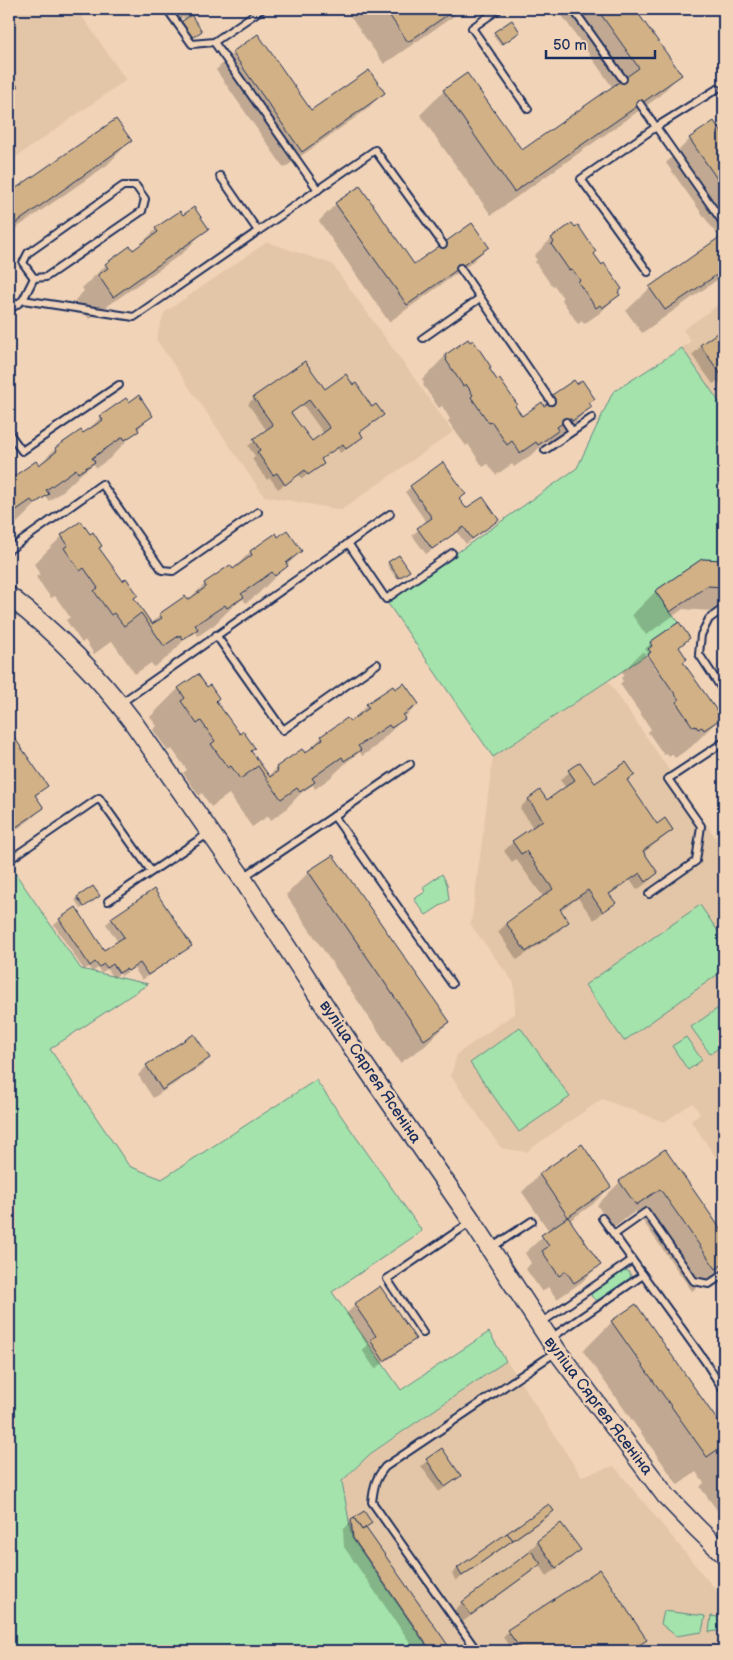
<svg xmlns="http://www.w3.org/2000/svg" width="733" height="1660" viewBox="0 0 733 1660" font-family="'Balsamiq Sans',sans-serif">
<rect width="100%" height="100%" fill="#f1d3b7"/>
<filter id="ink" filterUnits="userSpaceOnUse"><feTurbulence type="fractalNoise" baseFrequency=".02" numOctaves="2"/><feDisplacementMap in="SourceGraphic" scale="10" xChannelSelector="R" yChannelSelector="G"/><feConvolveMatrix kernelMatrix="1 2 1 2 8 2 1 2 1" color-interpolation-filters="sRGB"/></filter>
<g filter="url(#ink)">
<g fill="#e3c6a7">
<path d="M9 9H77L126 80 9 162Z"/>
<path d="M267 242 332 264 453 432 341 510 264 496 156 339 164 313Z"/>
<path d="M724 301V409L682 348 691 341 683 330Z"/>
<path d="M608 681 724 850V1169L691 1121 700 1114 693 1103 664 1122 602 1099 526 1152 501 1148 451 1076 457 1054 515 1013 514 983 471 925 493 757Z"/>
<path d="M507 1361 581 1476 614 1466 719 1594 724 1598V1651H430L352 1539 343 1480 370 1455Z"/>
</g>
<g fill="#a4e3ab" stroke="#608984">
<path d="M682 348 724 409V560L702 559 655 591 670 612 679 622 650 642 652 646 649 649 651 652 493 757 387 602 577 468 613 392Z"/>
<path d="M11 867 81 969 148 984 50 1049 129 1166 162 1179 316 1080 422 1231 332 1292 401 1390 489 1332 506 1361 370 1454 342 1481 352 1538 430 1651H9V868Z"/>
<path d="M442 874 447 884 449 900 426 915 414 899 425 892 423 887Z"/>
<path d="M700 905 724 940V970L624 1041 585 985Z"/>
<path d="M724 1004V1044L710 1054 691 1027Z"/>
<path d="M520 1027 570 1097 519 1132 470 1063Z"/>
<path d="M686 1037 702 1060 688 1070 672 1046Z"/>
<path d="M625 1270H627L631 1275 630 1278 598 1300H595L591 1296 592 1293Z"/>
<path d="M664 1611 705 1616 702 1632 676 1636 661 1624Z"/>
<path d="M711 1616 724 1618V1630L709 1632Z"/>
</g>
<g fill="#0003" fill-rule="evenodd">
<path d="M172 9H205L191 18 198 33 189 39 179 25 185 20 183 17 180 20Z"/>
<path d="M345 9H464L384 64Z"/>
<path d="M566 9H634L680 75 657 98 491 215 420 115 444 91 467 75 521 152 613 88 561 14Z"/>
<path d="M495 33 516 35 500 45 493 35Z"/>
<path d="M233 53 311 112 383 93 366 110 284 168 216 70Z"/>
<path d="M116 120 130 141 107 165 9 233V195Z"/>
<path d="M714 122 724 138V275L642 333 626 311 650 288 720 239 666 163 690 139Z"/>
<path d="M336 204 414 266 488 247 470 264 389 322 319 221Z"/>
<path d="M182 217 207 228 184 252 89 319 75 300 84 291 82 288 106 265 133 252 156 229Z"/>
<path d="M552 238 592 254 618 295 601 312 584 324 582 321 578 324 562 300 563 298 554 285 552 286 535 262 537 260 534 256Z"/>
<path d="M724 330V390L718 381 713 384 692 355 701 346Z"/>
<path d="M468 341 521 418 543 406 553 396 594 399 588 404 590 407 567 431 548 444 546 441 534 453 514 467 512 464 496 475 488 464 483 467 468 444 466 446 448 421 450 419 442 406 439 408 423 385 424 383 422 380 445 356Z"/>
<path d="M325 390 372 408 382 415 359 433 361 437 356 443 340 453 337 448 320 460 323 463 302 479 299 475 278 489 270 478 267 480 252 459 255 456 248 446 267 431 248 404 254 398ZM303 405 324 434 311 443 290 414Z"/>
<path d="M129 403 151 416 109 459 96 468 94 464 82 473 64 490 49 501 46 497 37 503 18 522 9 529V482L38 466 55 449 80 432 83 435 101 417Z"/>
<path d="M411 487 464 494 459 500 466 510 498 520 466 544 457 532 426 554 412 535 427 523 405 492Z"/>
<path d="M275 535 278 538 301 551 258 594 246 603 243 599 231 608 214 625 198 636 196 632 185 639 168 657 154 667 151 663 135 674 112 641 94 654 85 640 82 643 66 620 70 617 55 596 51 598 36 577 40 574 34 564 62 536 98 548 151 624 160 615 185 598 187 601 205 584 232 570 250 552Z"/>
<path d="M703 560 724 561V612L683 609 646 635 632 615 655 592Z"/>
<path d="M389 563 406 573 397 579 387 565Z"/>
<path d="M679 624 689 638 678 649 681 663 720 718 691 747 675 758 672 754 669 757 667 753 664 755 648 732 651 729 620 684 623 681 621 678 624 675 622 672 651 643ZM645 649 659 668 657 670 643 651Z"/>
<path d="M179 688 215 701 268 777 277 768 304 754 322 737 349 723 367 705 418 704 375 747 362 756 360 752 348 761 330 778 315 789 313 785 302 792 285 810 271 820 268 816 252 827 229 794 211 807 202 793 199 796 183 773 187 770 172 749 168 751 153 730 157 726 150 717Z"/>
<path d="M9 733 46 786 35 797 42 808 31 819 9 835Z"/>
<path d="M580 763 595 785 633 774 626 781 657 826 672 830 663 838 643 853 657 873 648 882 637 890 630 880 609 895 614 903 594 920 578 898 560 911 567 922 559 931 517 960 498 932 507 923 544 898 516 859 512 862 504 851 513 842 533 828 520 808 528 800 547 801 566 788 560 780Z"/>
<path d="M309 872 449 1022 425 1046 400 1063 286 895Z"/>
<path d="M93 887 96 898 81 909 75 900Z"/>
<path d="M112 919 190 946 184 951 142 980 134 968 121 976 120 973 113 978 107 969 101 973 98 968 92 972 89 967 84 970 54 925 60 920 104 952 118 942 106 924Z"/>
<path d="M209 1058 200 1067 153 1098 138 1075 147 1066Z"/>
<path d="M582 1146 610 1187 593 1204 569 1221 599 1265 582 1282 557 1299 548 1287 542 1292 526 1269 531 1263 525 1253 549 1231 522 1192 539 1175Z"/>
<path d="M665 1151 724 1236V1265L713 1276 692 1291 636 1211 612 1228 597 1205 620 1182Z"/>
<path d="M380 1288 414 1339 406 1347 375 1369 362 1350 367 1345 346 1314 355 1305Z"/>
<path d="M635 1306 724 1432V1513L720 1508 717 1510 700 1487 704 1483 696 1472 678 1485 583 1351 612 1322Z"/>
<path d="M442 1449 460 1476 439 1492 421 1466Z"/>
<path d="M548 1505 553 1511 547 1517 456 1581 452 1574 457 1569Z"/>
<path d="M352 1521 364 1528 451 1651H416L344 1547 343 1530Z"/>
<path d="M538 1542 579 1550 570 1559 547 1576 539 1564 530 1573 461 1623 453 1612 462 1603 531 1553 529 1550Z"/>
<path d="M508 1631 645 1640 631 1651H512L503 1637Z"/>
</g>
<g fill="#d1b185" stroke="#1b2f5e" fill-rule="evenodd">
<path d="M385 9H456L408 42Z"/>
<path d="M597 9H635L682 75 514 192 443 90 467 73 522 150 639 68Z"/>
<path d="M191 15 202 31 192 38 181 22Z"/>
<path d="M512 20 520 32 503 44 494 32Z"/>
<path d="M258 34 311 110 369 70 385 93 302 152 232 52Z"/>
<path d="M9 68 12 73 10 75 18 87 9 94Z"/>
<path d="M116 119 132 141 9 228V193Z"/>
<path d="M714 121 724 136V189L689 138Z"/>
<path d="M360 186 414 264 472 223 489 247 407 305 335 203Z"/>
<path d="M194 207 209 229 113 297 98 275 108 268 105 264 130 246 133 250 158 232 155 228 180 211 183 215Z"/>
<path d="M572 223 575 227 578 225 596 252 594 254 602 265 604 263 622 289 618 292 620 295 602 308 600 305 596 308 578 282 580 280 572 269 569 270 551 244 554 242 551 238Z"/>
<path d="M724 234V270L665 310 649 287Z"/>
<path d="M724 328V375L722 376 700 345Z"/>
<path d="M468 339 470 342 473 340 491 367 489 368 497 380 499 378 517 404 515 406 522 416 542 402 544 406 554 399 552 395 574 380 577 384 582 380 595 399 589 403 592 407 572 421 570 418 557 427 559 430 538 445 536 442 520 453 512 441 507 445 492 422 489 423 471 397 473 395 466 384 463 386 446 360 447 359 445 355Z"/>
<path d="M305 361 325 389 346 374 353 385 356 383 372 407 376 404 384 415 360 432 363 437 346 449 343 444 321 459 324 464 308 475 305 470 285 485 277 473 273 475 257 452 260 450 253 439 273 425 253 397ZM309 400 330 428 312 441 291 413Z"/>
<path d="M139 395 153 416 137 427 139 431 125 440 123 437 92 458 95 462 78 473 76 469 46 490 49 494 34 504 31 500 15 511 9 502V485L12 483 10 479 36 461 39 465 57 451 55 448 81 430 83 433 103 420 100 416 126 398 129 402Z"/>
<path d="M443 462 466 494 459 499 466 508 483 497 499 520 472 539 464 527 432 549 417 528 432 518 410 486Z"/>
<path d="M81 521 90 534 93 532 102 546 99 548 123 581 126 578 138 595 134 598 152 624 162 618 159 614 185 596 188 600 206 587 204 583 230 565 233 569 252 555 250 551 276 533 278 537 287 530 302 551 286 563 288 566 275 576 272 572 241 594 244 597 227 608 225 605 195 625 198 629 183 639 180 635 164 646 141 613 124 626 114 613 111 615 94 591 98 588 84 568 80 571 64 548 68 545 61 535Z"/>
<path d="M399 555 410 571 399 578 388 562Z"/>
<path d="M702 559 724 560V587L707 586 670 612 655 591Z"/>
<path d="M679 622 690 638 679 647 687 659 683 662 722 718 704 730 702 727 698 729 696 726 693 727 676 702 679 700 648 655 651 652 648 649 652 646 650 642Z"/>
<path d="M198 674 207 687 210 685 219 698 216 701 240 734 243 731 255 748 251 751 270 777 278 771 276 767 302 749 305 753 323 739 321 736 347 718 350 721 369 708 366 704 393 686 395 689 404 683 419 704 403 715 405 719 391 728 389 725 358 746 361 750 344 761 342 757 312 778 315 782 300 792 297 788 281 799 258 766 240 779 231 766 228 768 211 744 215 741 201 721 197 724 181 701 185 698 178 688Z"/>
<path d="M9 730 48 786 35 795 44 808 9 832V797L14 793 9 785Z"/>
<path d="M580 762 595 783 626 762 635 775 627 780 657 824 665 818 673 830 643 851 658 873 646 882 640 873 609 894 616 903 603 912 588 890 560 909 569 922 526 952 506 923 553 889 526 851 521 854 512 841 543 820 528 799 540 790 547 800 575 780 568 770Z"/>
<path d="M333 855 450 1022 424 1040 308 871Z"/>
<path d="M93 886 100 896 84 907 77 897Z"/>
<path d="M154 889 192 946 148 975 140 963 128 971 126 969 119 973 113 964 107 968 104 964 99 967 95 962 90 966 59 919 76 907 104 950 124 937 111 918Z"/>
<path d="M194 1034 210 1058 162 1090 146 1065Z"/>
<path d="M582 1144 611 1187 568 1217 539 1174Z"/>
<path d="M665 1149 724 1234V1263L716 1269 660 1189 636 1205 619 1181Z"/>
<path d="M568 1217 601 1265 574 1283 566 1271 559 1276 542 1251 549 1246 541 1235Z"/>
<path d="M380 1286 416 1339 384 1361 370 1340 376 1336 354 1304Z"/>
<path d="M636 1304 724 1430V1445L707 1457 611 1321Z"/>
<path d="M442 1448 461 1476 445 1487 426 1459Z"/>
<path d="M549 1504 554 1511 513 1540 507 1533Z"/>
<path d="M364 1511 372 1523 362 1530 354 1518Z"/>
<path d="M354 1518 362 1530 366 1528 452 1651H431L353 1538 351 1520Z"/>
<path d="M561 1523 581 1550 556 1568 537 1541Z"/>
<path d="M507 1533 513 1540 462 1576 457 1568Z"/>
<path d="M531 1551 541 1564 471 1615 462 1602Z"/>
<path d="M600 1569 647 1640 630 1651H522L507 1630Z"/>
</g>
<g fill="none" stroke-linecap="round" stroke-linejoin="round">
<g stroke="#1b2f5e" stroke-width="10">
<g id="lane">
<path d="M167 9 192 44 214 42 262 9"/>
<path d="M499 9 472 28 528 109"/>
<path d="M573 9 623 79"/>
<path d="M214 42 318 190"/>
<path d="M640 104 724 224"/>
<path d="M220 176 258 231"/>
<path d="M123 186H136L145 199 142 211 46 277 34 278 23 263 28 253Z"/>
<path d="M460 268 551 401"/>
<path d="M648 272 581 179 656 127 717 89"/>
<path d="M23 300 134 317 375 150 443 244"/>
<path d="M9 310 23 300 34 278"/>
<path d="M423 338 480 298"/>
<path d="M566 422 572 431"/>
<path d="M9 433 22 451 119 385"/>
<path d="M545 450 592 418"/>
<path d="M348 543 386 599 452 553"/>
<path d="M9 550 102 484 162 570 173 571 258 512"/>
<path d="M724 608 709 619 701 635 699 654 724 692"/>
<path d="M216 635 283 730 377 664"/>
<path d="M121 703 390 514"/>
<path d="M334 816 410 764"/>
<path d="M9 860 99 798 151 871"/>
<path d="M242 878 334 816 452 984"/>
<path d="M649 894 696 861 701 826 668 779 724 742"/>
<path d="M108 901 209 833"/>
<path d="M602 1218 705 1361 724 1391"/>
<path d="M615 1234 646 1212 694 1281 709 1284 724 1274"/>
<path d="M491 1248 532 1221"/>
<path d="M541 1323 632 1260"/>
<path d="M423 1333 387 1279 471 1222"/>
<path d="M551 1338 643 1275"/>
<path d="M477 1651 372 1502C374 1486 375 1479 385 1467L556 1352"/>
</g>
</g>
<g stroke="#1b2f5e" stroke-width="21">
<path id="secondary" d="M9 596C55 632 98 675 133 722L242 878 343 1034 472 1221 557 1351 666 1496 698 1529 724 1554"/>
</g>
<use href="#lane" stroke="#f1d3b7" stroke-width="6"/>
<use href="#secondary" stroke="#f1d3b7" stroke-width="18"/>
</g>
</g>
<g text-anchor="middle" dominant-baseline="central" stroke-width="4.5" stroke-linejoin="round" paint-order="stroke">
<g font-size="16" fill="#1b2f5e" stroke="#f1d3b7">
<text transform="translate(370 1072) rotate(56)">вуліца Сяргея Ясеніна</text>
<text transform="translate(598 1406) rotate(53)">вуліца Сяргея Ясеніна</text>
</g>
</g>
<rect width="733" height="1660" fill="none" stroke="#f1d3b7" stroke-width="30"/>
<rect x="15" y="15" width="703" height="1630" fill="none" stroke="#1b2f5e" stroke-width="2" filter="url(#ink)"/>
<path d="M546 50v8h109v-8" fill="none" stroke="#1b2f5e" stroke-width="2.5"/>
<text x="553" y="50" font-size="15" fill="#1b2f5e" stroke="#f1d3b7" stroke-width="4" paint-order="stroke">50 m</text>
</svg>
